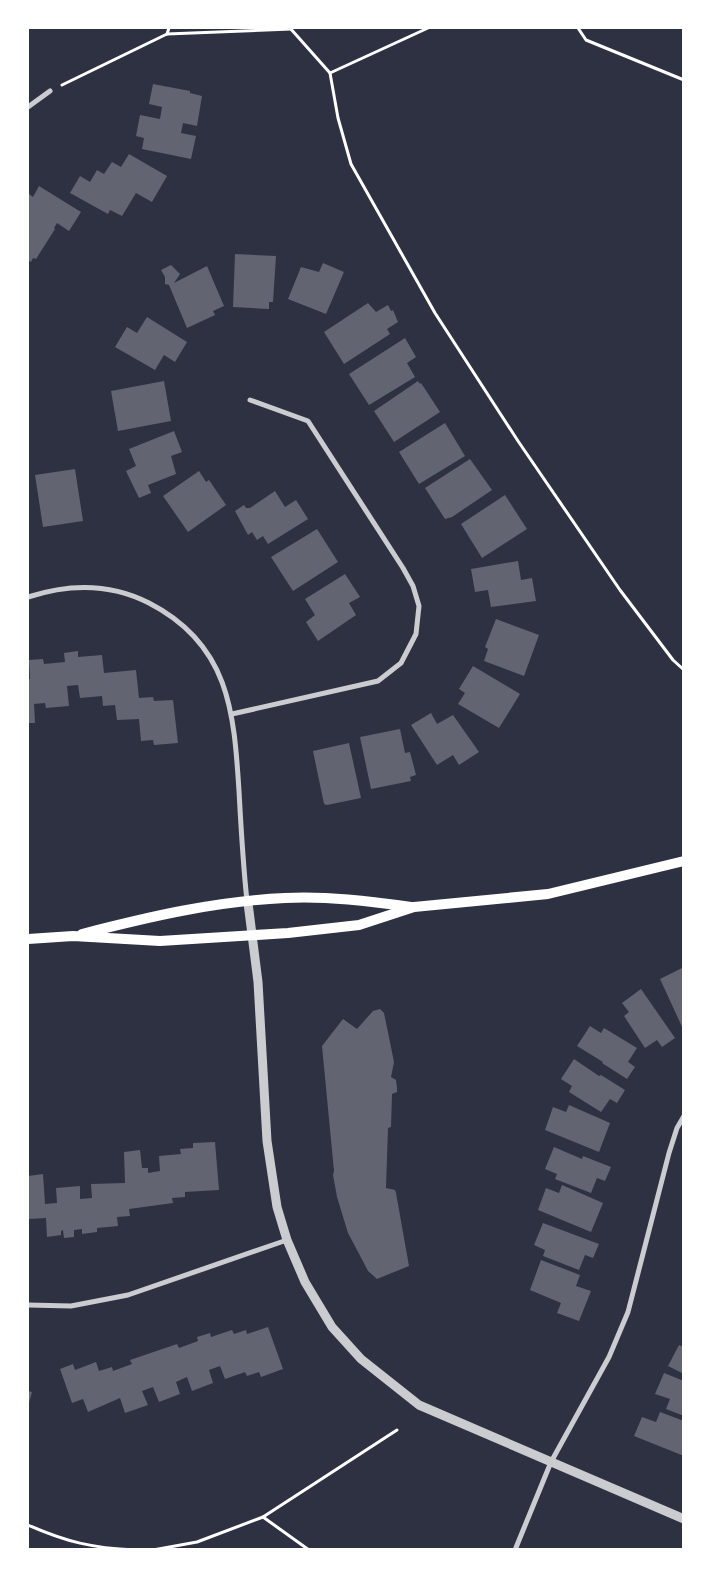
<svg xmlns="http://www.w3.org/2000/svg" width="711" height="1577" viewBox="0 0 711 1577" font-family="Commissioner,sans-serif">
<rect width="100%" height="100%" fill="#2d3142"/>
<g fill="#626471">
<path d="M153 84 190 91V93L202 96 197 126 183 123 181 133 196 136 191 159 142 149 144 138 136 136 140 115 160 119 162 107 149 104Z"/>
<path d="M129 154 167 176 152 202 136 193 122 216 110 210 108 214 70 193 80 176 90 182 97 170 104 174 112 162 121 167Z"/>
<path d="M39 186 81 212 69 231 57 223 54 228 55 229 36 259 33 258 31 262 28 260V193L33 197Z"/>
<path d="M235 254 276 256 273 302H269V309L233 307Z"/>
<path d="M323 263 344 272 326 314 288 299 301 267 319 272Z"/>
<path d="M171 265 180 274 174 283 207 266 224 306 213 311 215 315 187 328 169 285 165 284V277L161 270Z"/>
<path d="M368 303 376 312 388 305 391 311 393 310 398 322 387 329 390 334 344 364 324 332Z"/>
<path d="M147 317 187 342 175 362 164 355 155 370 115 347 127 327 137 333Z"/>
<path d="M405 338 416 357 407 363 415 377 369 405 349 374Z"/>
<path d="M164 381 171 421 118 431 111 391Z"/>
<path d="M418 381 420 384 421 383 440 412 394 442 374 411Z"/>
<path d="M445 423 465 456 419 484 399 452Z"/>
<path d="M174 431 182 452 171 456 176 474 148 485 151 493 139 498 126 471 136 466 129 449Z"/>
<path d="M470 459 492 490 452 517 445 519 425 488Z"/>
<path d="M75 469 83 521 43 527 35 475Z"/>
<path d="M199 471 206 482 209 480 226 505 188 532 163 496Z"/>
<path d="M275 491 285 507 296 500 308 519 268 544 263 536 257 540 252 532 248 535 235 511 244 505 246 508H250Z"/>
<path d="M505 495 527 529 482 558 461 524Z"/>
<path d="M317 529 338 562 293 591 271 557Z"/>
<path d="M518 561 521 580 532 578 536 601 491 607 488 590 475 592 471 569Z"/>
<path d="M345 574 360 597 349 603 356 615 318 641 306 622 315 615 305 599Z"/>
<path d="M496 619 539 635 524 676 484 661 488 649 485 647Z"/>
<path d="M78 651V657L102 655 104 673 136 670 139 698 153 697 154 701 173 700 178 743 154 745 153 740 141 741 139 719 117 720 115 705 103 706 102 696 80 698 78 685 67 686 69 706 46 708 45 703 34 704 35 723H28V679H30L29 660 43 659 44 664 65 662 64 653Z"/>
<path d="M473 666 520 694 499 728 458 704 465 693 459 689Z"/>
<path d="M431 713 437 724 453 715 479 752 459 765 453 755 437 765 411 725Z"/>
<path d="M400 729 405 753 410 752 416 775 410 777 411 781 371 789 360 737Z"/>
<path d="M349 743 361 798 327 805 324 804 313 751Z"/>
<path d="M684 967V1031L660 979Z"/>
<path d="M641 989 675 1038 662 1047 657 1040 645 1048 624 1016 629 1012 622 1003Z"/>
<path d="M380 1009 384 1013 394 1062 391 1077 396 1080 397 1088V1092L392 1094 391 1127 388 1128 386 1188 395 1190 396 1193 409 1266 377 1279 368 1271 357 1250 348 1233 337 1197 333 1175 334 1171 322 1046 343 1019 357 1029 373 1011Z"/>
<path d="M590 1026 601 1033 604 1028 637 1048 628 1062 635 1067 627 1079 602 1063 603 1062 577 1046Z"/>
<path d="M574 1059 599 1076 601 1075 625 1090 617 1103 610 1099 601 1112 569 1092 572 1086 561 1079Z"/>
<path d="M569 1105 610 1123 599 1152 545 1130 553 1107 566 1112Z"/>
<path d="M215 1142 219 1190 185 1192V1197L172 1198 173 1203 129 1209 130 1216 117 1217 118 1226 97 1228V1232L82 1234V1229L74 1230V1237L64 1238 63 1230 61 1231V1235L47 1237 46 1218 28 1219V1176L43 1174 45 1204 57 1203 56 1188 80 1186V1199L92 1198 91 1184 125 1183 124 1152 140 1150 142 1168H148V1173L160 1171 159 1156 181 1154 180 1149 193 1148V1143Z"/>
<path d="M554 1147 582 1159 583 1156 611 1167 605 1181 597 1178 591 1193 555 1179 557 1174 545 1169Z"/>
<path d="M562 1185 603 1203 591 1232 538 1210 546 1188 559 1193Z"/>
<path d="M543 1223 599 1244 593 1258 585 1255 579 1270 543 1256 545 1250 534 1245Z"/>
<path d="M541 1260 580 1275 576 1286 591 1291 579 1321 557 1313 561 1303 530 1290Z"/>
<path d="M268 1327 283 1369 261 1377 259 1372 247 1376 245 1372 225 1379 220 1366 209 1370 213 1383 192 1391 187 1377 176 1382 180 1394 159 1402 153 1387 142 1391 148 1405 125 1413 120 1398 88 1412 83 1399 72 1403 60 1369 73 1364 75 1370 96 1362 99 1371 112 1367 113 1371 132 1364 130 1360 177 1344 179 1348 198 1341 197 1337 210 1333 211 1337 232 1330 234 1334 246 1330 247 1334Z"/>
<path d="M679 1345 684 1347V1374L668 1366Z"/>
<path d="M664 1373 684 1381V1416L666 1409 670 1399 655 1394Z"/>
<path d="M28 1391 32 1392 28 1406Z"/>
<path d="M660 1412 684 1421V1456L634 1436 642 1417 656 1422Z"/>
</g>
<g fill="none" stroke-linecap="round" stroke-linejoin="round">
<g stroke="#fff" stroke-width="3">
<path d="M290 28 330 73 338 118 351 164 435 313 518 441 620 590 673 660 684 670"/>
<path d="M578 28 586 40 684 80"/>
<path d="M167 34 169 28"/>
<path d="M330 73 428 28"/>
<path d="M62 85 167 34 291 29"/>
<path d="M263 1517 309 1550"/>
<path d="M28 1525C67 1542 92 1548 135 1550"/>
<path d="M153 1550 197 1542 263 1517 397 1430"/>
</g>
<g stroke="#caccd0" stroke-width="5">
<path d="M28 107 50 91"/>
<path d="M28 597C68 584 110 583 149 603 229 644 234 711 239 791 241 828 243 864 247 901"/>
<path d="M232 714 378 681 401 663 416 634 419 606 413 586 403 568 308 421 250 400"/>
<path d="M28 1305 71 1306 128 1295 287 1240"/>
<path d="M515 1550 551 1462 609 1357 628 1312 669 1153 677 1128 684 1116"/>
</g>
<path stroke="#caccd0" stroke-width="9" d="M248 903 258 982 267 1141 277 1207 287 1240 305 1282 332 1327 361 1359 419 1405 684 1519"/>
<g stroke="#fff" stroke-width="10">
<path d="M82 934C148 917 216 901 285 898 327 896 369 901 411 907"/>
<path d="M28 939 73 936 160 941 288 933 359 925 414 907 548 894 684 861"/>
</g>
</g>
<rect width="711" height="1577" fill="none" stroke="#ffffff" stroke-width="58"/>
</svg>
